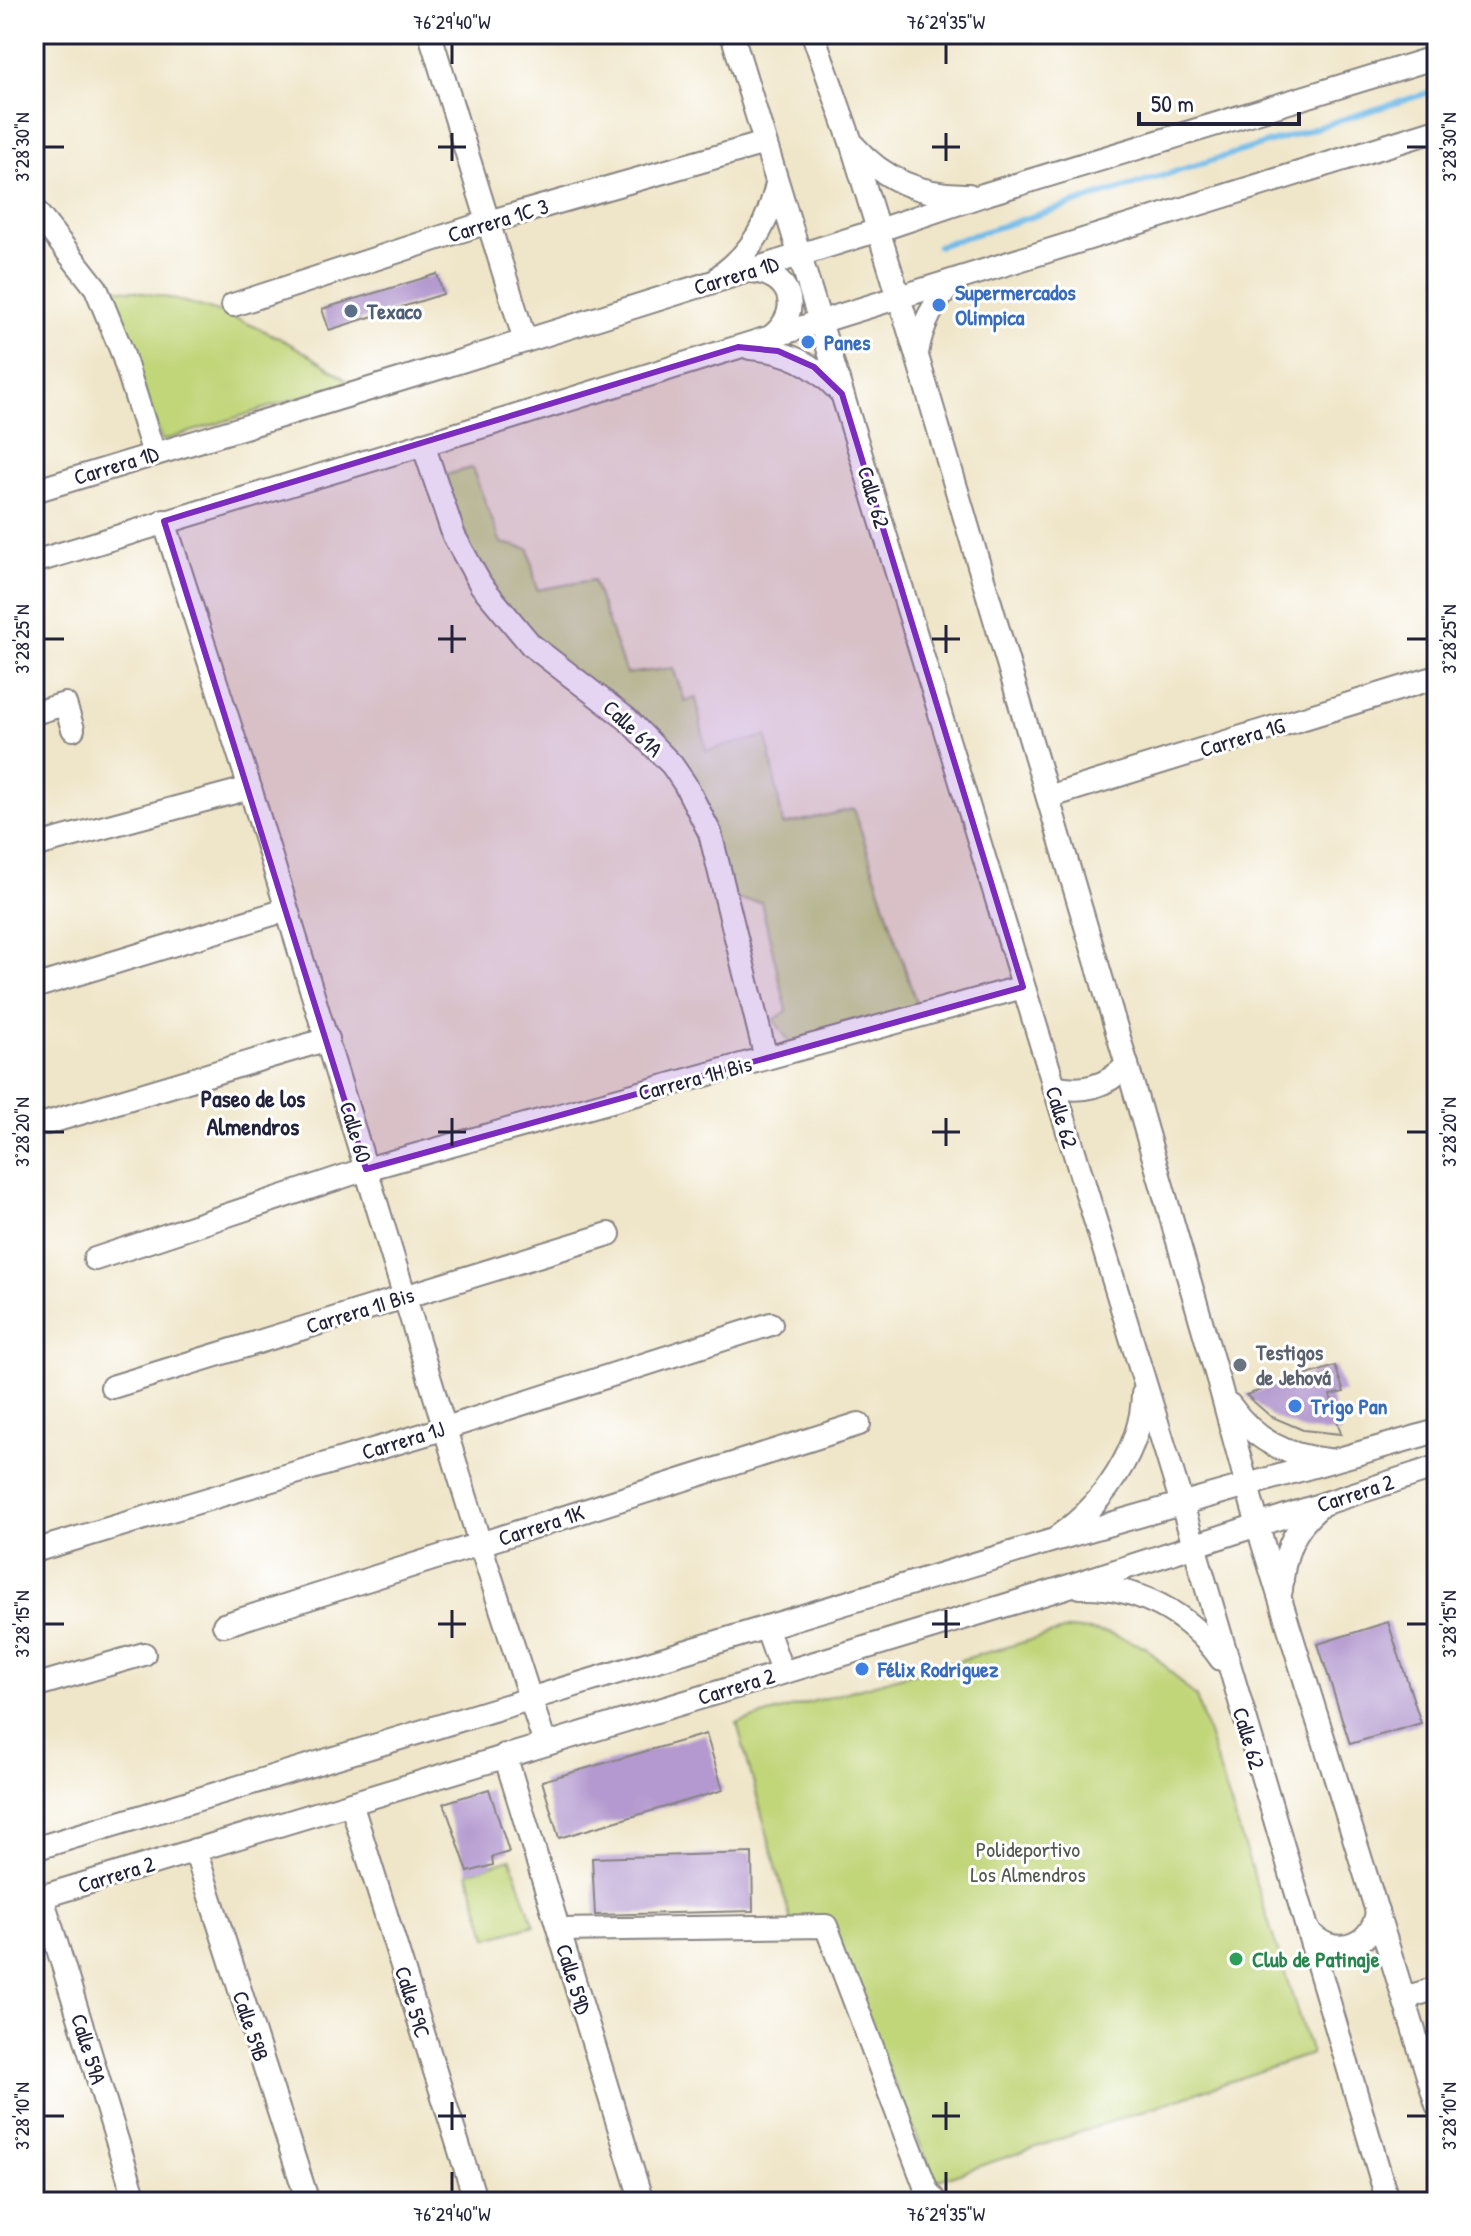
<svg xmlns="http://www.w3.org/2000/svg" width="1471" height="2236" viewBox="0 0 1471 2236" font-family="'Patrick Hand',sans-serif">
<rect width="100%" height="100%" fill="#fff"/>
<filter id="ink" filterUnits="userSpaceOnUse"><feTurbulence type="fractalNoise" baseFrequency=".0125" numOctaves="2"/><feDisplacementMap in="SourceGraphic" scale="16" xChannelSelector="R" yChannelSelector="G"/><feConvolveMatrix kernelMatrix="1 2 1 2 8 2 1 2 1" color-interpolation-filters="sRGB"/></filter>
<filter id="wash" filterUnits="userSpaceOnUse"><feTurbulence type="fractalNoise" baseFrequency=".006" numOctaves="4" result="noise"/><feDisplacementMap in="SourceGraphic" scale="32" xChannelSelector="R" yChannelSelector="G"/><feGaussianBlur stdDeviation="1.8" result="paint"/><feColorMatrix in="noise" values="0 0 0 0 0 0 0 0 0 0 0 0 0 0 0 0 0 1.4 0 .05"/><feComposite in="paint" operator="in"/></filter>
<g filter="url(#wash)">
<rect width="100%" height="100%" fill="#efe5c8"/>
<g fill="#c1d579" stroke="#727c5a" stroke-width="2">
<path d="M107 287C199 299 274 326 349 382L162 441Z"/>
<path d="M472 468 501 543 529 549 537 590 593 580 626 674 673 668 685 701 696 698 706 751 767 736 783 825 854 809 919 1012 792 1045 774 1020 787 1011 761 902 727 899 672 765 531 645 468 564 438 477Z"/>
<path d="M1070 1629 1108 1633 1146 1647 1196 1697 1311 2054 936 2181 827 1927 791 1921 737 1723Z"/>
<path d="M511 1859 534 1925 488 1938 468 1872Z"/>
</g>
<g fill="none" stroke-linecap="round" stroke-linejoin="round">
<path stroke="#6fbae8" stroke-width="6" d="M938 246 1437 90"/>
</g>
<g id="blocks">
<g fill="#b399cf">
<path d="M437 274 443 294 329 330 322 309Z"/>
<path d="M1335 1366 1344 1392 1330 1395 1341 1434 1303 1430 1270 1416 1246 1395Z"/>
<path d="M1388 1622 1421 1723 1350 1744 1318 1644Z"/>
<path d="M706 1734 723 1790 559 1838 542 1781Z"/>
<path d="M489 1789 509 1852 492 1857 493 1865 468 1872 444 1803Z"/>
<path d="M752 1853 753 1911 595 1915 592 1858Z"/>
</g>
</g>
</g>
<g filter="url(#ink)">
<use href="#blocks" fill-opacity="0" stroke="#888482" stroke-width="2"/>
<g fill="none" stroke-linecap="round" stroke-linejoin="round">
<g stroke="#888482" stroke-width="26">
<g id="minor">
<path d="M430 34 525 341"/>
<path d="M732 34 1178 1491 1388 2202"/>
<path d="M813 34 851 142 917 356 1127 1065 1219 1383 1263 1544 1437 2105"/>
<path d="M854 146C884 180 923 196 969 195"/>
<path d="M34 209 96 288 122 352 154 454"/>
<path d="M750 271C790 273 804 310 772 336"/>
<path d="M721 275C753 251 768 223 777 184"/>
<path d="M1436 285 1437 288"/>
<path d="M233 305 488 222 765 143"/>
<path d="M750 348C787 351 813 363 839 391"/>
<path d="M917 354C921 325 934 301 956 280"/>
<path d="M423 444 454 536 481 585 531 645 627 719 672 765 685 784 710 833 766 1058"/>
<path d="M34 491 442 367 879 230 983 195 1437 57"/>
<path d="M164 521 250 788 480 1544 545 1744"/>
<path d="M34 562 507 419 1437 130"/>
<path d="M34 713 65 704 73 729"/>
<path d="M1048 797 1437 677"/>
<path d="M34 846 250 788"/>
<path d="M34 987 286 910"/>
<path d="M1053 1086C1083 1093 1106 1087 1127 1065"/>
<path d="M47 1123 328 1039"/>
<path d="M95 1259 366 1169 1023 987"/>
<path d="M112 1387 609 1234"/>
<path d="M1230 1405C1254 1440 1286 1456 1328 1460"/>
<path d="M1060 1535C1103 1504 1142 1449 1143 1394"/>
<path d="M34 1551 446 1428 771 1324"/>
<path d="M1080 1587C1136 1585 1189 1613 1221 1659"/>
<path d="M1281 1590C1283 1556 1292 1530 1318 1508"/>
<path d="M224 1625 859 1424"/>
<path d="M766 1627 782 1672"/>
<path d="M34 1686 144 1654"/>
<path d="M505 1755 642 2202"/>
<path d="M351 1803 476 2202"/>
<path d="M34 1849 1054 1540 1437 1431"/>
<path d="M195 1850 308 2202"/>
<path d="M42 1897 136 2202"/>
<path d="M34 1899 1063 1588 1437 1467"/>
<path d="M1307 1928C1329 1960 1373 1949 1377 1911"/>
<path d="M559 1930 826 1926 927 2191 936 2202"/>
<path d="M1405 1998 1437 1988"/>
</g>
</g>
<use href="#minor" stroke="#fff" stroke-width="22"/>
</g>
</g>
<path fill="#7b2cbf" fill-opacity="0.2" stroke="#7b2cbf" stroke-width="6" stroke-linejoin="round" d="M738 347 778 351 814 367 842 394 1023 987 366 1169 164 521Z"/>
<path fill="none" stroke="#22223b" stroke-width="3" d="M452 44V64M946 44V64M452 133V161M946 133V161M44 147H64M438 147H466M932 147H960M1407 147H1427M452 625V653M946 625V653M44 639H64M438 639H466M932 639H960M1407 639H1427M452 1118V1146M946 1118V1146M44 1132H64M438 1132H466M932 1132H960M1407 1132H1427M452 1610V1638M946 1610V1638M44 1624H64M438 1624H466M932 1624H960M1407 1624H1427M452 2102V2130M946 2102V2130M44 2116H64M438 2116H466M932 2116H960M1407 2116H1427M452 2172V2192M946 2172V2192"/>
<g fill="#3f7fe0" stroke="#fff" stroke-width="3">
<circle cx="939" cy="305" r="8"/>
<circle cx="808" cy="342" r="8"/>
<circle cx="1295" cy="1406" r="8"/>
<circle cx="862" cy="1669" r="8"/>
</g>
<circle fill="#5c6f8a" stroke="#fff" stroke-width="3" cx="351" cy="311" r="8"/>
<circle fill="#6b7280" stroke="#fff" stroke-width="3" cx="1240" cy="1365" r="8"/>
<circle fill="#2e9e5b" stroke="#fff" stroke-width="3" cx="1236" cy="1959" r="8"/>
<g text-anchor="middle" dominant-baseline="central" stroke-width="6" stroke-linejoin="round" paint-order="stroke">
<g font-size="22" fill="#22223b" stroke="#fff">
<text transform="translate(498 220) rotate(-17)">Carrera 1C 3</text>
<text transform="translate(736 275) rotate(-17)">Carrera 1D</text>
<text transform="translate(116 465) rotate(-17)">Carrera 1D</text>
<text transform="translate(874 497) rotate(73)">Calle 62</text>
<text transform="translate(633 728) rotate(43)">Calle 61A</text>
<text transform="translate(1242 737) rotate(-17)">Carrera 1G</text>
<text transform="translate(695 1078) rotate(-15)">Carrera 1H Bis</text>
<text transform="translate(1062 1117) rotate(73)">Calle 62</text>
<text transform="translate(356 1132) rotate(73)">Calle 60</text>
<text transform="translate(360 1310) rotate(-17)">Carrera 1I Bis</text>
<text transform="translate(403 1440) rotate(-17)">Carrera 1J</text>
<text transform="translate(1355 1493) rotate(-18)">Carrera 2</text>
<text transform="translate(541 1525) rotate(-18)">Carrera 1K</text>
<text transform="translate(736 1686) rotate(-17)">Carrera 2</text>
<text transform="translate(1249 1738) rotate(73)">Calle 62</text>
<text transform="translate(116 1874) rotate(-17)">Carrera 2</text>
<text transform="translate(574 1979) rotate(73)">Calle 59D</text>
<text transform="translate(413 2002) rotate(73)">Calle 59C</text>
<text transform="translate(251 2026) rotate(72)">Calle 59B</text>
<text transform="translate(89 2049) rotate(73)">Calle 59A</text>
</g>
<g font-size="22" font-weight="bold" fill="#366cbe" stroke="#fff" text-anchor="start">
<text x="955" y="292">Supermercados<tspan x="955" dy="25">Olimpica</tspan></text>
<text x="824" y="342">Panes</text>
<text x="1311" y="1406">Trigo Pan</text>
<text x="878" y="1669">Félix Rodriguez</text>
</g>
<g font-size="22" font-weight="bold" fill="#4e5e75" stroke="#fff" text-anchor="start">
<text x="367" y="311">Texaco</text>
</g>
<g font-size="22" font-weight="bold" fill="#5b616d" stroke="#fff" text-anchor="start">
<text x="1256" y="1352">Testigos<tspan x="1256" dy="25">de Jehová</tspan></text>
</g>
<g font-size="22" fill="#52584e" stroke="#fff">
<text x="1028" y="1849">Polideportivo<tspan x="1028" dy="25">Los Almendros</tspan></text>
</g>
<g font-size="22" font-weight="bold" fill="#27864d" stroke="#fff" text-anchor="start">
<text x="1252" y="1959">Club de Patinaje</text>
</g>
<g font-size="24" font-weight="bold" fill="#22223b" stroke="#fff">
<text x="253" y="1098">Paseo de los<tspan x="253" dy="28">Almendros</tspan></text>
</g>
</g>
<rect width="1471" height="2236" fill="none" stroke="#fff" stroke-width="88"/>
<path d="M1139 112v12h160v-12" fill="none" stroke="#22223b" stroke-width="4"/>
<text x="1151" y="112" font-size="24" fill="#22223b" stroke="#ffffff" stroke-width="6" paint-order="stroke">50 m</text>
<rect x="44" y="44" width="1383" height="2148" fill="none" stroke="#22223b" stroke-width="3"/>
<g font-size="20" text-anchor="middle" fill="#22223b">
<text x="452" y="29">76°29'40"W</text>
<text x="946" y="29">76°29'35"W</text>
<text transform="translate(22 147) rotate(-90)" y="7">3°28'30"N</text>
<text transform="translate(1449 147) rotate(-90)" y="7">3°28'30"N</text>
<text transform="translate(22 639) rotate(-90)" y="7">3°28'25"N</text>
<text transform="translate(1449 639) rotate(-90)" y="7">3°28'25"N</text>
<text transform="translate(22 1132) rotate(-90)" y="7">3°28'20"N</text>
<text transform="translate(1449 1132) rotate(-90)" y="7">3°28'20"N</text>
<text transform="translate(22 1624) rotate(-90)" y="7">3°28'15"N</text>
<text transform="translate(1449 1624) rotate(-90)" y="7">3°28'15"N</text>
<text transform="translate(22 2116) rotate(-90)" y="7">3°28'10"N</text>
<text transform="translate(1449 2116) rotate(-90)" y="7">3°28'10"N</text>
<text x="452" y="2221">76°29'40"W</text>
<text x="946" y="2221">76°29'35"W</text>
</g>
</svg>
